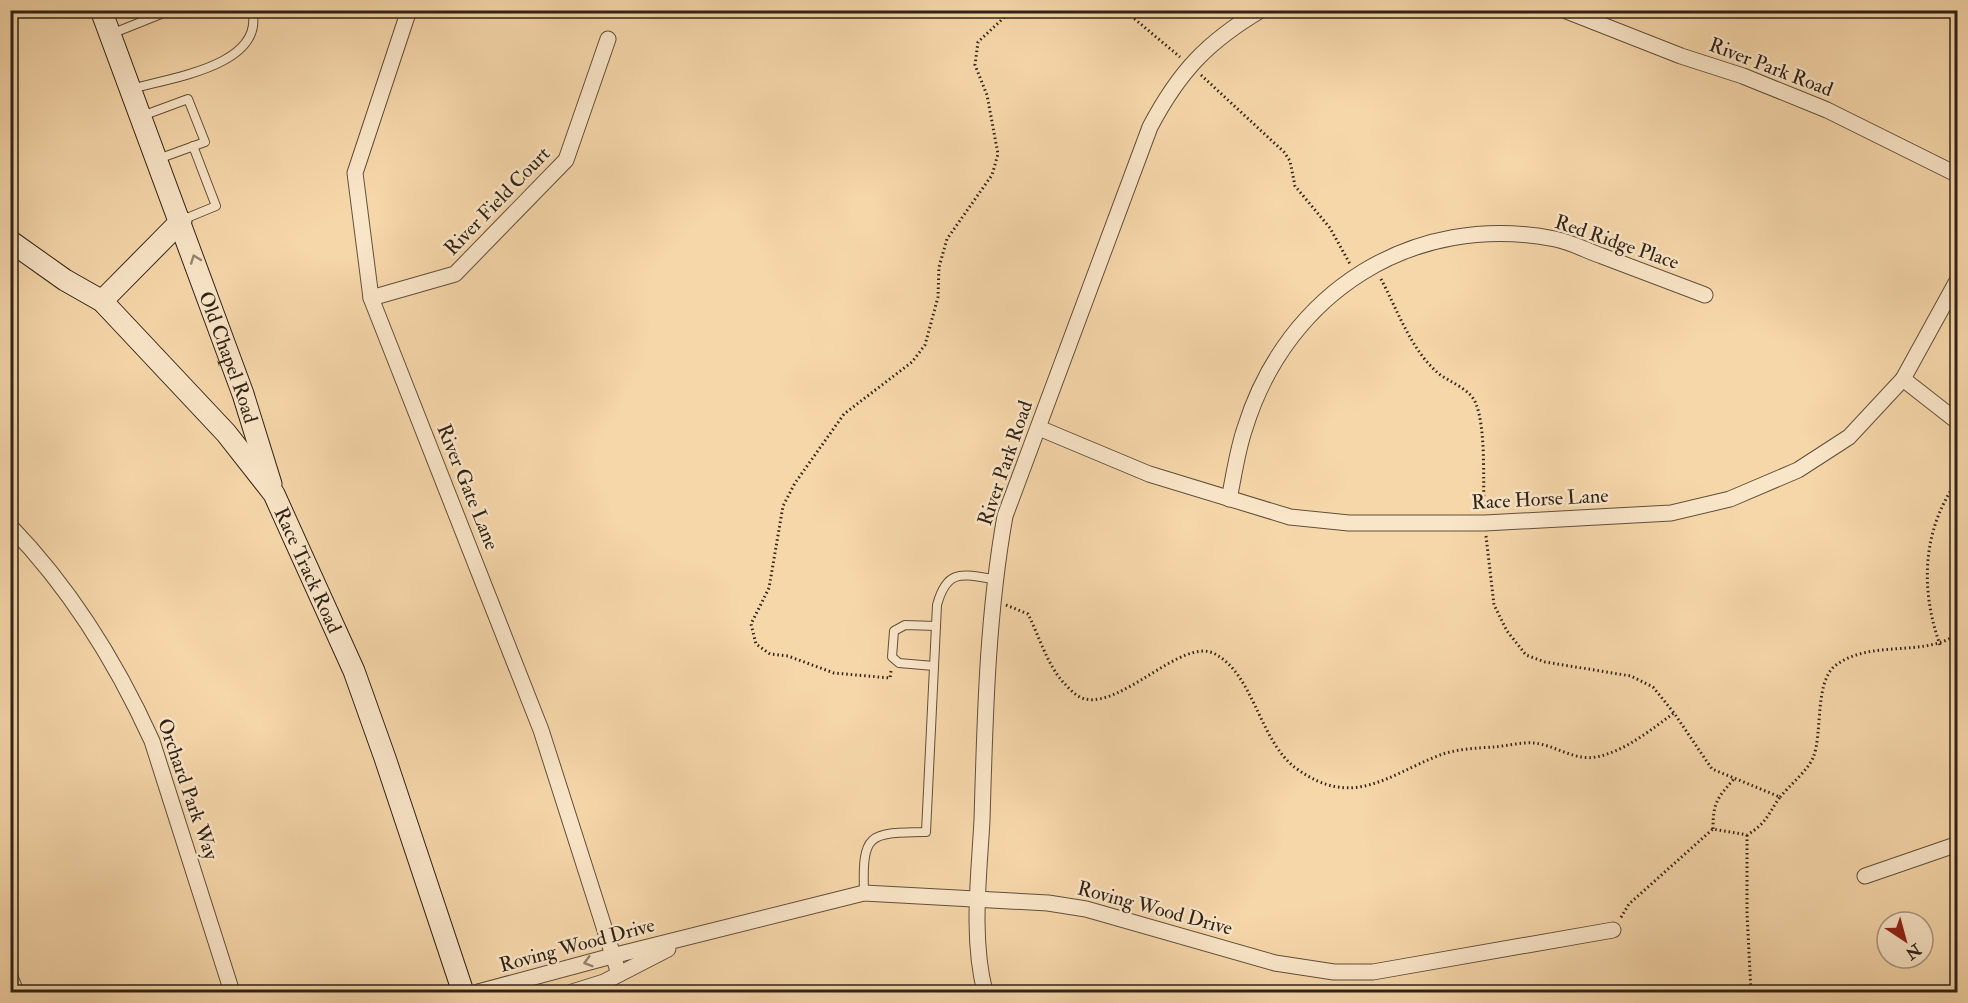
<svg xmlns="http://www.w3.org/2000/svg" width="1968" height="1003" viewBox="0 0 1968 1003" font-family="'IM FELL Double Pica',serif">
<rect width="100%" height="100%" fill="#f6d7aa"/>
<filter id="stains"><feTurbulence type="fractalNoise" baseFrequency=".00333" numOctaves="4"/><feColorMatrix values="0 0 0 0 .2 0 0 0 0 .09 0 0 0 0 .02 0 0 0 .5 -.17"/></filter>
<radialGradient id="worn" r=".72"><stop offset=".6" stop-color="#630" stop-opacity="0"/><stop offset="1" stop-color="#630" stop-opacity=".3"/></radialGradient>
<g fill="none" stroke-linecap="round" stroke-linejoin="round">
<g stroke="#61503b" stroke-width="10">
<g id="lane">
<path d="M111 34 171 10"/>
<path d="M131 89C169 78 266 66 252 10"/>
<path d="M142 116 188 99 205 142 158 159"/>
<path d="M182 220 216 206 193 146"/>
<path d="M934 666 899 663 892 657 894 631 905 625 936 626"/>
<path d="M864 893C862 832 869 833 926 832L937 605C947 569 961 574 993 579"/>
</g>
</g>
<g stroke="#61503b" stroke-width="17">
<g id="street">
<path d="M409 10 355 173 371 298 541 730 619 974"/>
<path d="M1564 10 1681 56 1743 76 1827 110 1958 175"/>
<path d="M371 298 455 274 566 160 608 39"/>
<path d="M1903 379 1958 422"/>
<path d="M1039 428 1149 474 1290 517 1349 523H1485L1671 513 1730 499 1798 470 1849 437 1903 379 1958 279"/>
<path d="M1229 499C1234 476 1237 451 1245 428 1287 292 1414 211 1555 239 1571 242 1587 251 1602 256 1636 269 1670 282 1705 295"/>
<path d="M10 526C69 587 117 664 152 741L232 992"/>
<path d="M1865 876 1958 844"/>
<path d="M10 977 16 992"/>
<path d="M478 992 612 956 864 893 1048 903 1086 909 1275 963 1334 972H1373L1613 930"/>
<path d="M572 992 604 982 668 949"/>
<path d="M985 992C971 937 979 877 982 820 985 718 987 617 1005 516L1150 127C1179 72 1207 42 1261 10"/>
</g>
</g>
<g stroke="#2f2316" stroke-width="23">
<g id="secondary">
<path id="s1" d="M101 10 243 394 271 484"/>
<path id="s2" d="M10 241 65 280 102 301 226 433 274 494 354 671 385 758 463 992"/>
<path d="M102 301 181 221"/>
</g>
</g>
<g stroke="#2f2316" stroke-width="3" stroke-dasharray="1.5 3" stroke-linecap="butt">
<path d="M1124 10 1180 57"/>
<path d="M1201 75 1284 152 1290 161 1295 186 1330 228 1350 264"/>
<path d="M1381 279C1397 309 1411 350 1438 373 1449 382 1471 389 1476 404 1486 429 1483 481 1484 509"/>
<path d="M1486 536 1494 605 1507 631 1526 655 1545 662 1631 676 1653 687 1674 713 1712 769 1780 797C1768 814 1767 823 1747 835L1713 829 1629 904 1620 919"/>
<path d="M1006 605 1028 614C1039 636 1047 664 1063 682 1069 688 1076 697 1085 699 1123 707 1181 639 1213 653 1254 672 1259 742 1297 769 1353 809 1386 776 1440 755 1456 749 1477 748 1494 747 1506 746 1522 742 1534 743 1555 745 1574 761 1596 757 1624 752 1652 729 1674 713"/>
<path d="M1940 645C1920 589 1922 529 1958 480"/>
<path d="M891 671 890 678 834 673 788 656 770 654 756 644 751 624 769 588 783 506 795 483 844 414 912 362 925 345 938 297 939 267 947 239 992 175 998 154 987 95 975 65 978 42 1012 10"/>
<path d="M1780 797C1790 785 1807 771 1813 758 1823 734 1814 681 1836 665 1872 639 1922 658 1958 634"/>
<path d="M1713 829C1713 803 1717 798 1734 779"/>
<path d="M1747 835V913L1751 992"/>
</g>
<use href="#lane" stroke="#f9e5c8" stroke-width="8"/>
<use href="#street" stroke="#f9e5c8" stroke-width="15"/>
<use href="#secondary" stroke="#f9e5c8" stroke-width="21"/>
</g>
<defs><path id="oneway-chevron" d="M-2-3.5L2.5 0L-2 3.5" fill="none" stroke-width="1.6" stroke-linecap="round" stroke-linejoin="round" transform="scale(1.5)"/></defs>
<g stroke="#94846f">
<use href="#oneway-chevron" transform="translate(195 259) rotate(-110)"/>
<use href="#oneway-chevron" transform="translate(588 962) rotate(164)"/>
</g>
<g text-anchor="middle" dominant-baseline="central" stroke-width="5" stroke-linejoin="round" paint-order="stroke">
<g font-size="20" fill="#2f2316" stroke="#f9e5c8">
<text transform="translate(1771 67) rotate(21)">River Park Road</text>
<text transform="translate(497 201) rotate(-46)">River Field Court</text>
<text transform="translate(1617 242) rotate(19)">Red Ridge Place</text>
<text stroke="none"><textPath href="#s1" startOffset="370">Old Chapel Road</textPath></text>
<text transform="translate(1005 463) rotate(-71)">River Park Road</text>
<text transform="translate(468 487) rotate(68)">River Gate Lane</text>
<text transform="translate(1540 499) rotate(-3)">Race Horse Lane</text>
<text stroke="none"><textPath href="#s2" startOffset="452">Race Track Road</textPath></text>
<text transform="translate(188 789) rotate(71)">Orchard Park Way</text>
<text transform="translate(1155 908) rotate(15)">Roving Wood Drive</text>
<text transform="translate(577 945) rotate(-15)">Roving Wood Drive</text>
</g>
</g>
<rect width="1968" height="1003" fill="none" stroke="#f6d7aa" stroke-width="36"/>
<rect x="12" y="12" width="1944" height="979" fill="none" stroke="#2f2316" stroke-width="3"/>
<rect x="18" y="18" width="1932" height="967" fill="none" stroke="#2f2316" stroke-width="1.5"/>
<g transform="translate(1905 940) rotate(144)"><circle r="28" fill="#f9e5c8" stroke="#a89781" stroke-width="1.5"/>
<path d="M0-4.5L10 22L0 15L-10 22Z" fill="#8f2418"/>
<text y="-9" font-size="16" font-weight="bold" text-anchor="middle" fill="#2f2316">N</text>
</g>
<rect width="100%" height="100%" filter="url(#stains)"/>
<rect width="100%" height="100%" fill="url(#worn)"/>
</svg>
